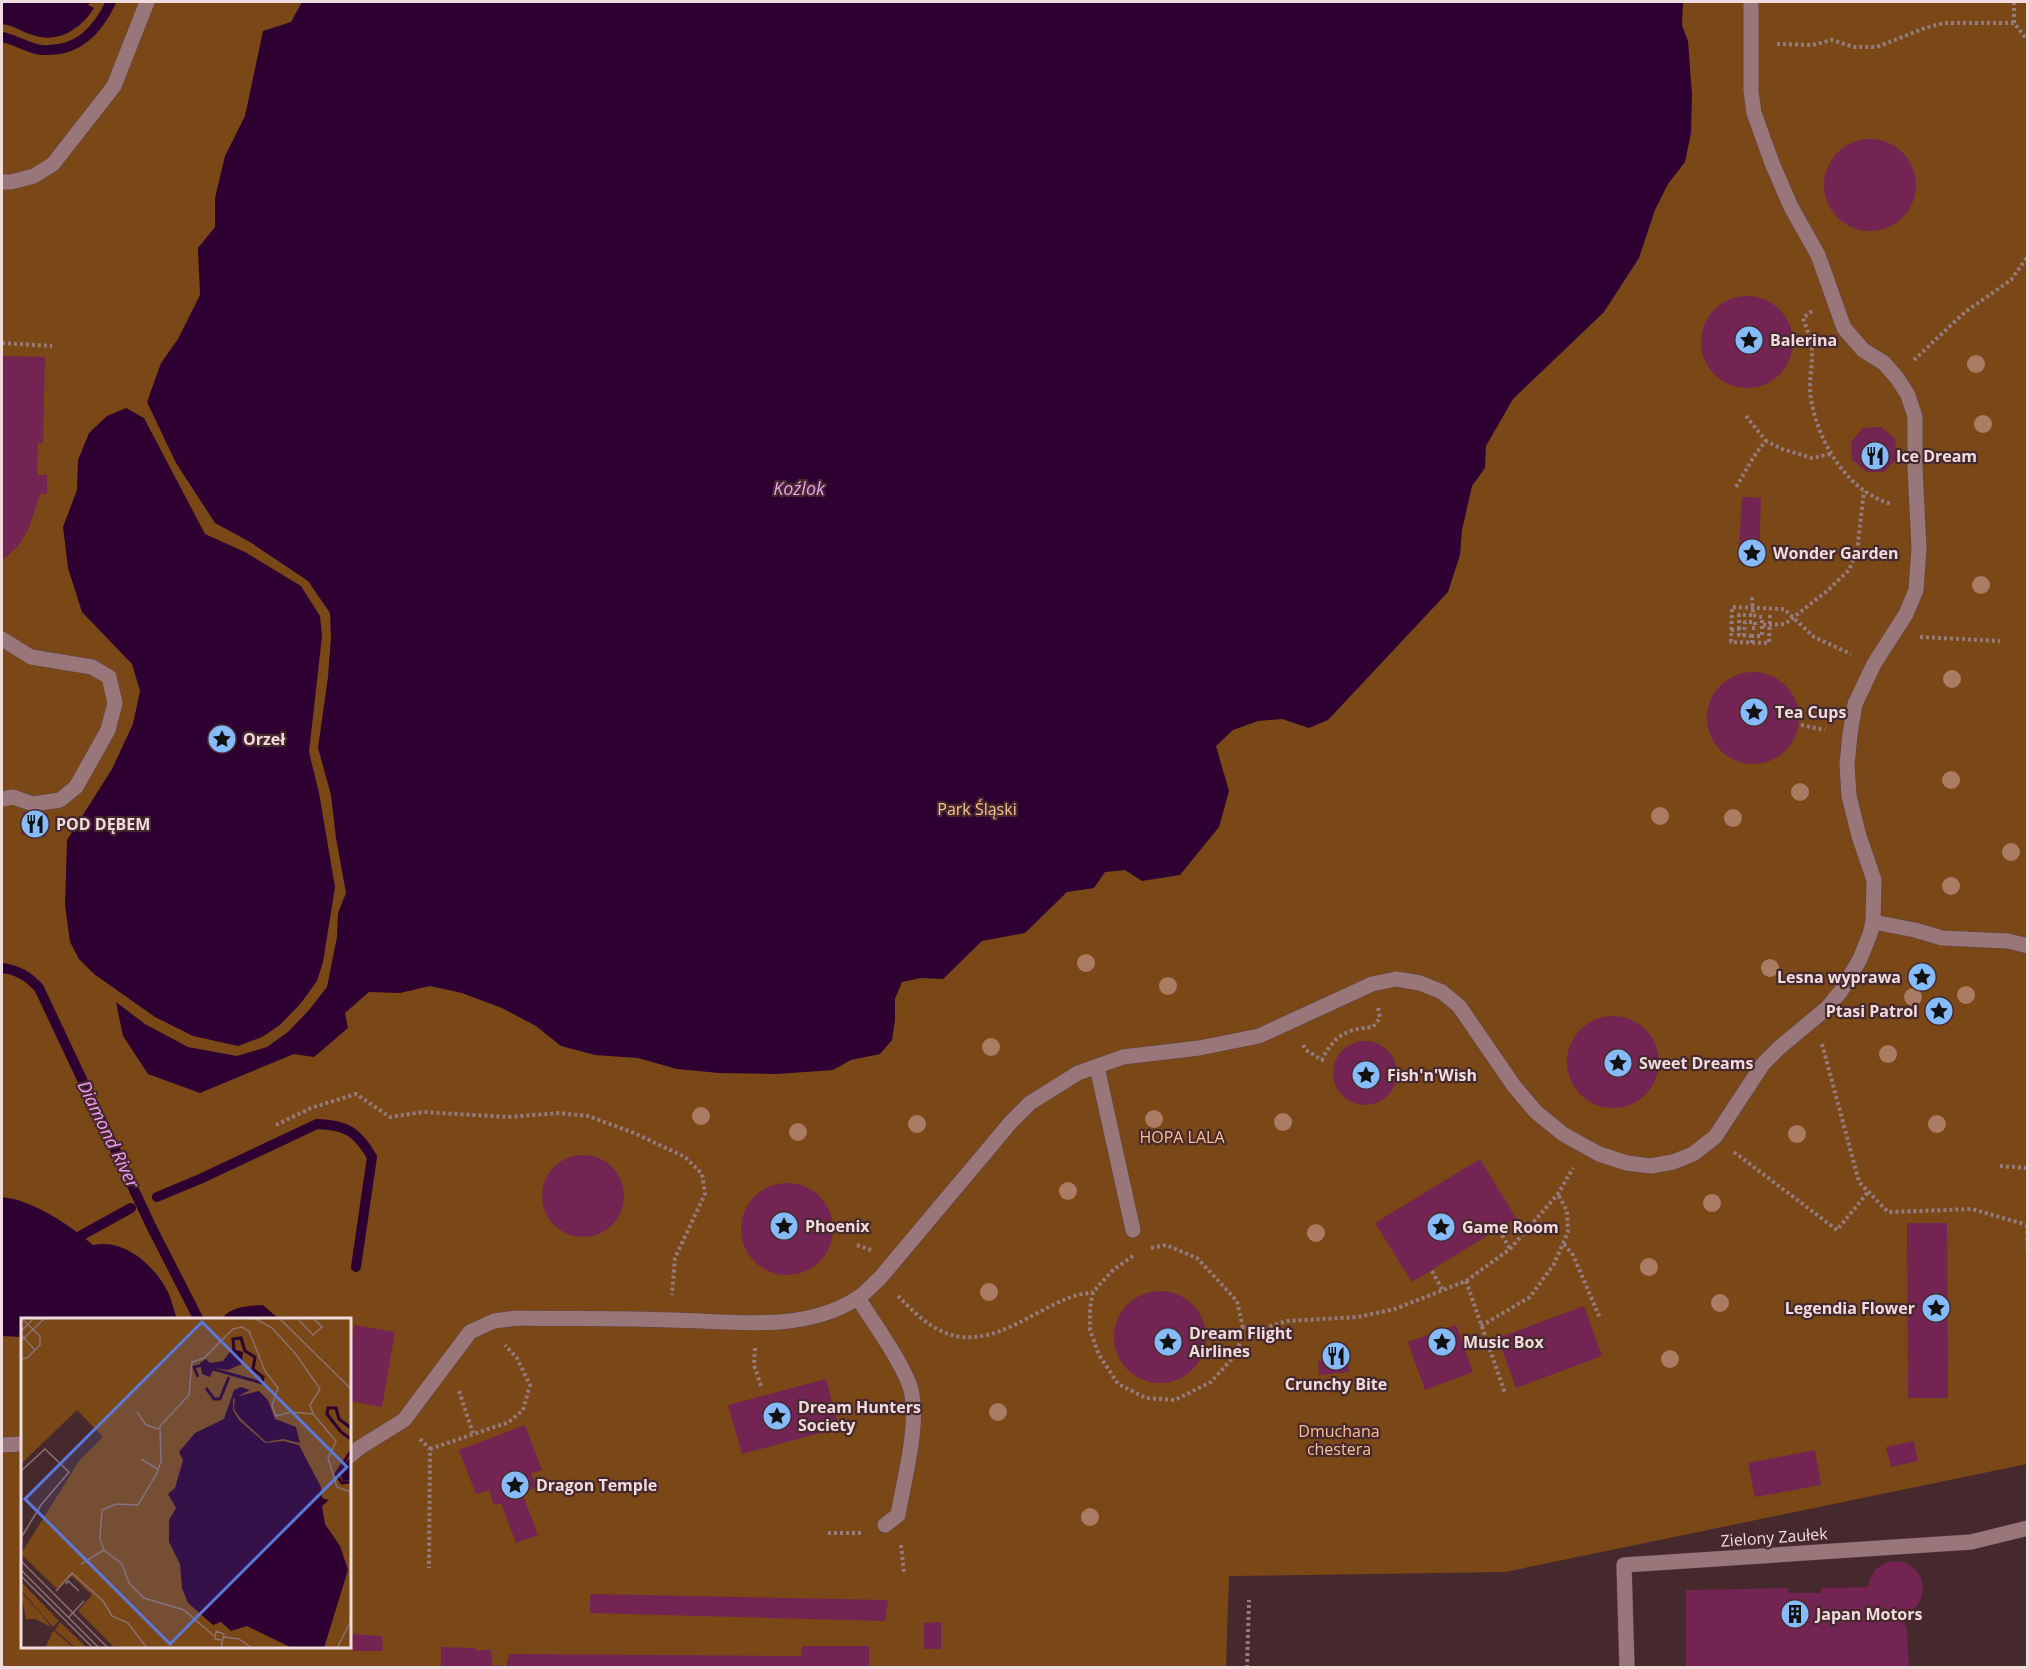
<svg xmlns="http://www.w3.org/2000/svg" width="2029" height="1669" viewBox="0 0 2029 1669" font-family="'Open Sans',sans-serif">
<rect width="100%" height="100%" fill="#46292c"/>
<path fill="#7a4717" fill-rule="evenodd" d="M2 2H2027V1464L1505 1572 1229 1576 1226 1667H2ZM22 1320H350V1646H22Z"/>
<g fill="#2d0031">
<path d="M2 2H91L88 5 94 8C81 29 58 44 33 35 22 32 13 25 2 24Z"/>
<path d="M302 2H1683L1682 25 1688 41 1692 95 1691 133 1685 162 1668 184 1655 210 1639 258 1604 312 1513 399 1486 446 1485 468 1472 486 1462 530 1460 555 1448 592 1328 720 1309 728 1282 719 1258 721 1233 730 1216 746 1229 791 1219 827 1180 875 1142 881 1125 870 1105 872 1094 888 1067 892 1025 933 982 941 943 979 921 978 902 982 895 999V1020L892 1040 880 1054 851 1060 833 1070 777 1074 719 1073 677 1069 638 1058 595 1055 561 1046 536 1026 502 1008 462 993 430 986 400 993 369 992 345 1013 348 1028 314 1057 294 1054 200 1093 148 1074 123 1036 116 1002 145 1024 188 1047 237 1056 267 1047 288 1032 309 1010 327 987 337 937 338 913 346 893 336 838 331 795 318 748 328 677 331 637 330 613 308 581 250 542 215 523 176 463 147 402 161 363 178 339 200 295 198 248 215 227V198L225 156 245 116 263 31 291 22Z"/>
<path d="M126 408 144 418 205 534 245 552 301 586 320 616 322 636 309 752 319 793 335 887 323 962 317 981 301 1003 280 1025 262 1037 238 1046 193 1036 155 1017 94 974 79 959 70 942 65 905 67 840 112 769 133 724 140 691 132 664 82 612 68 568 63 527 77 490 78 460 89 433 107 416Z"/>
<path d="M2 1197C35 1201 68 1224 93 1245 125 1238 155 1266 168 1292 172 1301 174 1311 177 1319L22 1320V1337L2 1336Z"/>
<path d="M263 1305 279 1319H221C233 1306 245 1306 263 1305Z"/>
</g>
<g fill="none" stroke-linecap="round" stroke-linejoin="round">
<g stroke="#2d0031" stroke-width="10">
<path d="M2 37C15 39 29 49 42 50 78 52 97 31 111 2"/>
<path d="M2 968C18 970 28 976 39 988L152 1228 199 1320"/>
<path d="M157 1197 200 1179 317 1124C346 1125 357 1131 372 1157L356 1267"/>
<path d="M71 1241 131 1208"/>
</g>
</g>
<g fill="#732452">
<circle cx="1870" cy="185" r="46"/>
<circle cx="1747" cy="342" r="46"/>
<path d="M2 356 45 357 43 443H38L37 475H47V494H40L29 528 18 546 2 561Z"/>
<path d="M1881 427 1895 439 1897 458 1884 472H1867L1852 460 1851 442 1863 428Z"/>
<path d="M1742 497 1761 498 1759 564 1738 563Z"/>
<circle cx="1753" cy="718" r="46"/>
<path d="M23 812 48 814 46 837 21 835Z"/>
<circle cx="1613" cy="1062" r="46"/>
<circle cx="1365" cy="1073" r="32"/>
<circle cx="583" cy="1196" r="41"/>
<path d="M1480 1159 1516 1218 1412 1282 1375 1223Z"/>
<circle cx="787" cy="1229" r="46"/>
<path d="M1907 1223H1947L1948 1398H1908Z"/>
<circle cx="1160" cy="1337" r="46"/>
<path d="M1584 1306 1602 1356 1516 1388 1498 1338Z"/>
<path d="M354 1325 395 1332 382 1407 350 1401V1351Z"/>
<path d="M1456 1325 1473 1372 1425 1390 1408 1342Z"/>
<path d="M1347 1343 1349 1372 1319 1375 1318 1361H1324L1323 1350 1334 1349V1344Z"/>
<path d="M826 1379 839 1428 742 1454 728 1405Z"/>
<path d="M525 1425 542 1470 531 1473 537 1487 522 1493 538 1535 516 1543 501 1503 494 1505 489 1490 476 1494 459 1450Z"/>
<path d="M1914 1441 1918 1461 1891 1467 1886 1447Z"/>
<path d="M1815 1450 1821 1485 1755 1497 1748 1463Z"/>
<path d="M1895 1561 1906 1563 1915 1569 1921 1578 1923 1589 1921 1599 1915 1608 1903 1615 1907 1632 1909 1668H1686V1590L1788 1588V1593H1821V1588L1868 1587 1870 1579 1876 1569 1885 1563Z"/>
<path d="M590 1594 888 1600 885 1621 590 1613Z"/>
<path d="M941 1622V1649H924V1623Z"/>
<path d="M352 1634 382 1636 383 1651H353Z"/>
<path d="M802 1646H869V1668H506L509 1654 801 1656Z"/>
<path d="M441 1647 476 1648V1651L491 1649 492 1665H502V1668H441Z"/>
</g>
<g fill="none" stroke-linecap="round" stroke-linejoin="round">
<g stroke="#5f4549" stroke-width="16">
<g id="minor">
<path d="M2 182H11L34 176 53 164 114 86 147 2"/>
<path d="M2 639 31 657 92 667 109 677 115 703 108 730 76 787 60 800 33 804 13 797 2 799"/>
<path d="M1873 922 1915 930 1942 938 2008 941 2028 946"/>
<path d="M1097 1067 1133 1230"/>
<path d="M858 1298C872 1321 909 1371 912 1395 918 1429 904 1480 898 1515L885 1525"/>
<path d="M2 1445 22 1444"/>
<path d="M350 1456 359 1448 404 1420 470 1332 494 1321 516 1318C568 1319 620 1318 672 1320 733 1321 802 1333 856 1299 865 1294 872 1285 880 1278L1011 1122 1030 1103 1078 1073 1123 1057 1199 1048 1259 1036 1372 984 1396 979 1420 983 1442 992 1459 1006 1514 1086 1536 1112 1563 1134 1599 1154 1627 1163 1651 1166 1673 1162 1693 1154 1715 1137 1763 1064 1780 1047 1827 1008 1841 991 1860 959 1870 934 1873 922 1874 880 1859 836 1849 796 1847 765 1850 734 1855 704 1874 664 1906 614 1916 590 1919 548 1915 468V417L1908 395 1897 378 1884 363 1863 350 1844 328 1818 255 1791 207 1772 163 1754 113 1751 91V2"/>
<path d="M1627 1668 1624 1565 1971 1542 2028 1528"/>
</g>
</g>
<g stroke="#947b7d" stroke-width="4" stroke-dasharray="3 3" stroke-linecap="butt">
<path d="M2014 2V23L2028 41"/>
<path d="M1777 44 1812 45 1832 40 1854 47H1877L1925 28 1944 23H2014"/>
<path d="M1812 311 1803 318C1806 327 1811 339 1812 349 1813 366 1808 382 1811 399 1818 442 1847 491 1891 504"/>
<path d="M2 343 52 346"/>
<path d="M1914 360 1965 312 2011 280 2028 256"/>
<path d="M1746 416 1766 441"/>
<path d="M1736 487C1746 471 1753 455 1766 441L1782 449 1812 458 1831 454"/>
<path d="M1770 615 1769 643 1731 642 1732 607 1784 609 1814 637 1851 654"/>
<path d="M1763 625 1785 624 1827 591 1849 570 1857 551 1864 491"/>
<path d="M1752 628H1755V621"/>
<path d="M1739 629V615H1753"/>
<path d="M1731 630 1739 629V635L1752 636"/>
<path d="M1744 636 1745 622H1755"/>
<path d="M1920 637 2000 641"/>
<path d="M1752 643V636H1762V617L1753 615 1752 596"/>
<path d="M1801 725 1825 730"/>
<path d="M1822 1044 1859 1182 1888 1212 1972 1209 2027 1225"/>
<path d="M1303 1045 1306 1050 1322 1060C1334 1035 1347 1029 1373 1027L1380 1018 1378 1007"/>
<path d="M276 1125 311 1108 356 1094 390 1117 423 1112 508 1117 559 1113 588 1116 634 1133 685 1157 702 1174 705 1194 675 1258 672 1295"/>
<path d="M1734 1152 1837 1230 1868 1192"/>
<path d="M2000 1166 2028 1168"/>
<path d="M2027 1225 2028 1261"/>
<path d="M1499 1230 1510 1249"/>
<path d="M1564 1244 1573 1255 1600 1318"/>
<path d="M857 1245 871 1250"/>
<path d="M1151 1248 1166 1245 1197 1258 1237 1301 1243 1328H1265L1287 1321 1358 1317 1395 1309 1466 1281 1510 1249 1558 1194 1573 1168"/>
<path d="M1133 1256 1113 1270 1093 1292 1090 1308V1330L1099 1355 1118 1384 1146 1398 1175 1400 1211 1382 1237 1353 1243 1328"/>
<path d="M1432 1271 1443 1291"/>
<path d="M1466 1281 1505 1393"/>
<path d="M898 1296C911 1309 924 1323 941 1331 987 1353 1030 1312 1071 1297 1078 1294 1086 1294 1093 1292"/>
<path d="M1481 1326 1530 1297 1554 1264 1568 1232 1567 1211 1558 1194"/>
<path d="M755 1348 754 1365 761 1386"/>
<path d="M459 1391 473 1433"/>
<path d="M420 1439 430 1449 429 1568"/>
<path d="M430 1449 509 1422 523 1410 530 1385 517 1358 505 1345"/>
<path d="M828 1533H861"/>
<path d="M901 1545 904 1572"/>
<path d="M1247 1668 1249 1600"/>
</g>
<use href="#minor" stroke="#997679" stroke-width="15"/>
</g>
<g fill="#aa7c64">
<circle cx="1976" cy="364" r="9"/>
<circle cx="1983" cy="424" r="9"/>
<circle cx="1981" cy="585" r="9"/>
<circle cx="1952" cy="679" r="9"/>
<circle cx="1951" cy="780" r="9"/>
<circle cx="1800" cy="792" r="9"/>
<circle cx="1660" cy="816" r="9"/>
<circle cx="1733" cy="818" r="9"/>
<circle cx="2011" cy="852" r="9"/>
<circle cx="1951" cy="886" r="9"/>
<circle cx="1086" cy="963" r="9"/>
<circle cx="1770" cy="968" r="9"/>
<circle cx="1168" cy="986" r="9"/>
<circle cx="1966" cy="995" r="9"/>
<circle cx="1913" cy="997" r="9"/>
<circle cx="991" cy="1047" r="9"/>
<circle cx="1888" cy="1054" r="9"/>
<circle cx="701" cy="1116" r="9"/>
<circle cx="1154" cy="1119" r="9"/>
<circle cx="1283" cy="1122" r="9"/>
<circle cx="917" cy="1124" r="9"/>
<circle cx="1937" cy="1124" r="9"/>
<circle cx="798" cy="1132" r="9"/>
<circle cx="1797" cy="1134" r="9"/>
<circle cx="1068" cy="1191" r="9"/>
<circle cx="1712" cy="1203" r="9"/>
<circle cx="1316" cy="1233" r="9"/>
<circle cx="1649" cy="1267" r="9"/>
<circle cx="989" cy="1292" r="9"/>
<circle cx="1720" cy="1303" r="9"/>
<circle cx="1670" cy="1359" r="9"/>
<circle cx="998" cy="1412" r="9"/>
<circle cx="1090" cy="1517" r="9"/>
</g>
<defs>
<g id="sight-disc" transform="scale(1.5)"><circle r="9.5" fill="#85bbfb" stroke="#46292c"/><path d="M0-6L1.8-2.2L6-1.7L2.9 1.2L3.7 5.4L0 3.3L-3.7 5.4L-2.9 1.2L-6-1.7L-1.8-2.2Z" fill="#111"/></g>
<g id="restaurant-disc" transform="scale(1.5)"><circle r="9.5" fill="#85bbfb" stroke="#46292c"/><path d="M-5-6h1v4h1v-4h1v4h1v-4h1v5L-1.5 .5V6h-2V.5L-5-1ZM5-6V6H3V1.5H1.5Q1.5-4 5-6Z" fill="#111"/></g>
<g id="building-disc" transform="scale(1.5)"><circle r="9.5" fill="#85bbfb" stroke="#46292c"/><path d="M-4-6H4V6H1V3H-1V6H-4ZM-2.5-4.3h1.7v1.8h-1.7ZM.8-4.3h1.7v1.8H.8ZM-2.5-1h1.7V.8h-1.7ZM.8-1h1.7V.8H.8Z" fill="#111"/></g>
</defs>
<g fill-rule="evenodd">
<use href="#sight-disc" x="1749" y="340"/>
<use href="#restaurant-disc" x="1875" y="456"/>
<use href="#sight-disc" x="1752" y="553"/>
<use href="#sight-disc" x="1754" y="712"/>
<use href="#sight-disc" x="222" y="739"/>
<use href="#restaurant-disc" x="35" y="824"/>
<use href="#sight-disc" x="1922" y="977"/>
<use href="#sight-disc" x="1939" y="1011"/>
<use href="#sight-disc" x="1618" y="1063"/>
<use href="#sight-disc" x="1366" y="1075"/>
<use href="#sight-disc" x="784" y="1226"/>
<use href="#sight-disc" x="1441" y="1227"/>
<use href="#sight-disc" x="1936" y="1308"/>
<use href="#sight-disc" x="1168" y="1342"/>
<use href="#sight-disc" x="1442" y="1342"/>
<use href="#restaurant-disc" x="1336" y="1356"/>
<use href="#sight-disc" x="777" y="1416"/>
<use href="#sight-disc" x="515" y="1485"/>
<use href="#building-disc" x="1795" y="1614"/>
</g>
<g text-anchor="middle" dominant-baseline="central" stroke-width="4.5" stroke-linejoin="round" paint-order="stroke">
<g font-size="16" font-weight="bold" fill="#f0dcde" stroke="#46292c" text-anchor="start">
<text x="1770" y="340">Balerina</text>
<text x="1896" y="456">Ice Dream</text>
<text x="1773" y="553">Wonder Garden</text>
<text x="1775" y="712">Tea Cups</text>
<text x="243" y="739">Orzeł</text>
<text x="56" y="824">POD DĘBEM</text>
<text x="1901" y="977" text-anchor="end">Lesna wyprawa</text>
<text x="1918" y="1011" text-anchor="end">Ptasi Patrol</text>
<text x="1639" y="1063">Sweet Dreams</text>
<text x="1387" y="1075">Fish'n'Wish</text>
<text x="805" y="1226">Phoenix</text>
<text x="1462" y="1227">Game Room</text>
<text x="1915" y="1308" text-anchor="end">Legendia Flower</text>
<text x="1189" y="1333">Dream Flight<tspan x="1189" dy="18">Airlines</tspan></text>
<text x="1463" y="1342">Music Box</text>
<text x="1336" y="1384" text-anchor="middle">Crunchy Bite</text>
<text x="798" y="1407">Dream Hunters<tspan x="798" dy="18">Society</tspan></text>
<text x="536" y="1485">Dragon Temple</text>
<text x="1816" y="1614">Japan Motors</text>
</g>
<g font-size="16" fill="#fbc091" stroke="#46292c">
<text x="977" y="809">Park Śląski</text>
<text x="1182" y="1137">HOPA LALA</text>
<text x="1339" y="1431">Dmuchana<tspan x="1339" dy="18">chestera</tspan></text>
</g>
<g font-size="16" fill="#f0dcde" stroke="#46292c">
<text transform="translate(1774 1537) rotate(-4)">Zielony Zaułek</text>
</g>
<g font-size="18" font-style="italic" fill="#f19cf7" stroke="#46292c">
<text x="799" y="488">Koźlok</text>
<text transform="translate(109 1134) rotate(64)">Diamond River</text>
</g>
</g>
<g transform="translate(21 1318)">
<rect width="330" height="330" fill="#46292c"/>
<path d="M0 0H330V330H94L57 293 71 277 51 258 38 270 34 269 0 236 58 143 82 119 56 92 0 146ZM0 264 38 303 32 309 0 272ZM0 274 21 297 30 309 14 301H5ZM39 304 66 330H55L34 312ZM32 313H33L53 330H24Z" fill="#7a4717"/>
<path d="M211 31 222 34 221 46 207 52 193 50 189 59 181 56 179 45 185 41 189 45 202 43ZM220 69 229 72 212 81V92L218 102 244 125 262 123 278 127 300 169 301 180 308 182 301 188 304 206 319 228 327 252 303 330 269 329 226 308 210 313 200 304 192 307 167 285 161 270 159 246 148 224V202L155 190 147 176 154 170 162 142 158 134 174 115 203 101 213 72ZM238 73 247 82 254 101 275 109 279 125 262 121 245 124 220 101 213 91 214 79ZM330 139V162L322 163 317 152Z" fill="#2d0031"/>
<path fill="none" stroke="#2d0031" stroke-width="3" d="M192 51 241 65 242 59 232 51 234 39 224 33 220 20 212 21 213 32M177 59 173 49 182 47M185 70 193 81H199L208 59M330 110 318 101 315 90H307L306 96 320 114 330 121M330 133 315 156 321 165 330 164"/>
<path fill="none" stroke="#8a7173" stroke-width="1.5" d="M0 0 19 18V27L6 40 0 41M233 0 251 10 274 35 299 71 289 87 292 96M258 0 330 71M276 0 292 17 301 9 292 0M0 13 13 0M0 17 14 32M0 23 24 0M116 94 125 107 138 111M120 141 138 152M0 153 24 131 48 154 20 187 0 220M0 243 87 330M60 246 83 232M0 252 78 330M0 258 72 330M45 266 47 263 58 273M35 273 51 255 82 283 91 298 107 305 126 330M48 299 63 283M193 318 163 292 123 280 108 265 101 246 83 232 79 221 81 192 95 186 117 187 136 155 140 143 139 108 168 77 171 44 183 40 212 11 221 9 228 13 244 53 257 70 251 88 255 98 270 94 292 96 315 123 307 140 316 169 330 174M203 319 218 321 231 330M200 330 203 316 195 313 194 321 201 322M316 330 330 303"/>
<path fill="#5c79da" fill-opacity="0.15" stroke="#5c79da" stroke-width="3" d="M181 4 326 149 149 326 4 181Z"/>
<rect width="330" height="330" fill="none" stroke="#f0dcde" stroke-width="3"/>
</g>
<rect width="2029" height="1669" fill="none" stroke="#f0dcde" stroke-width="6"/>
</svg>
